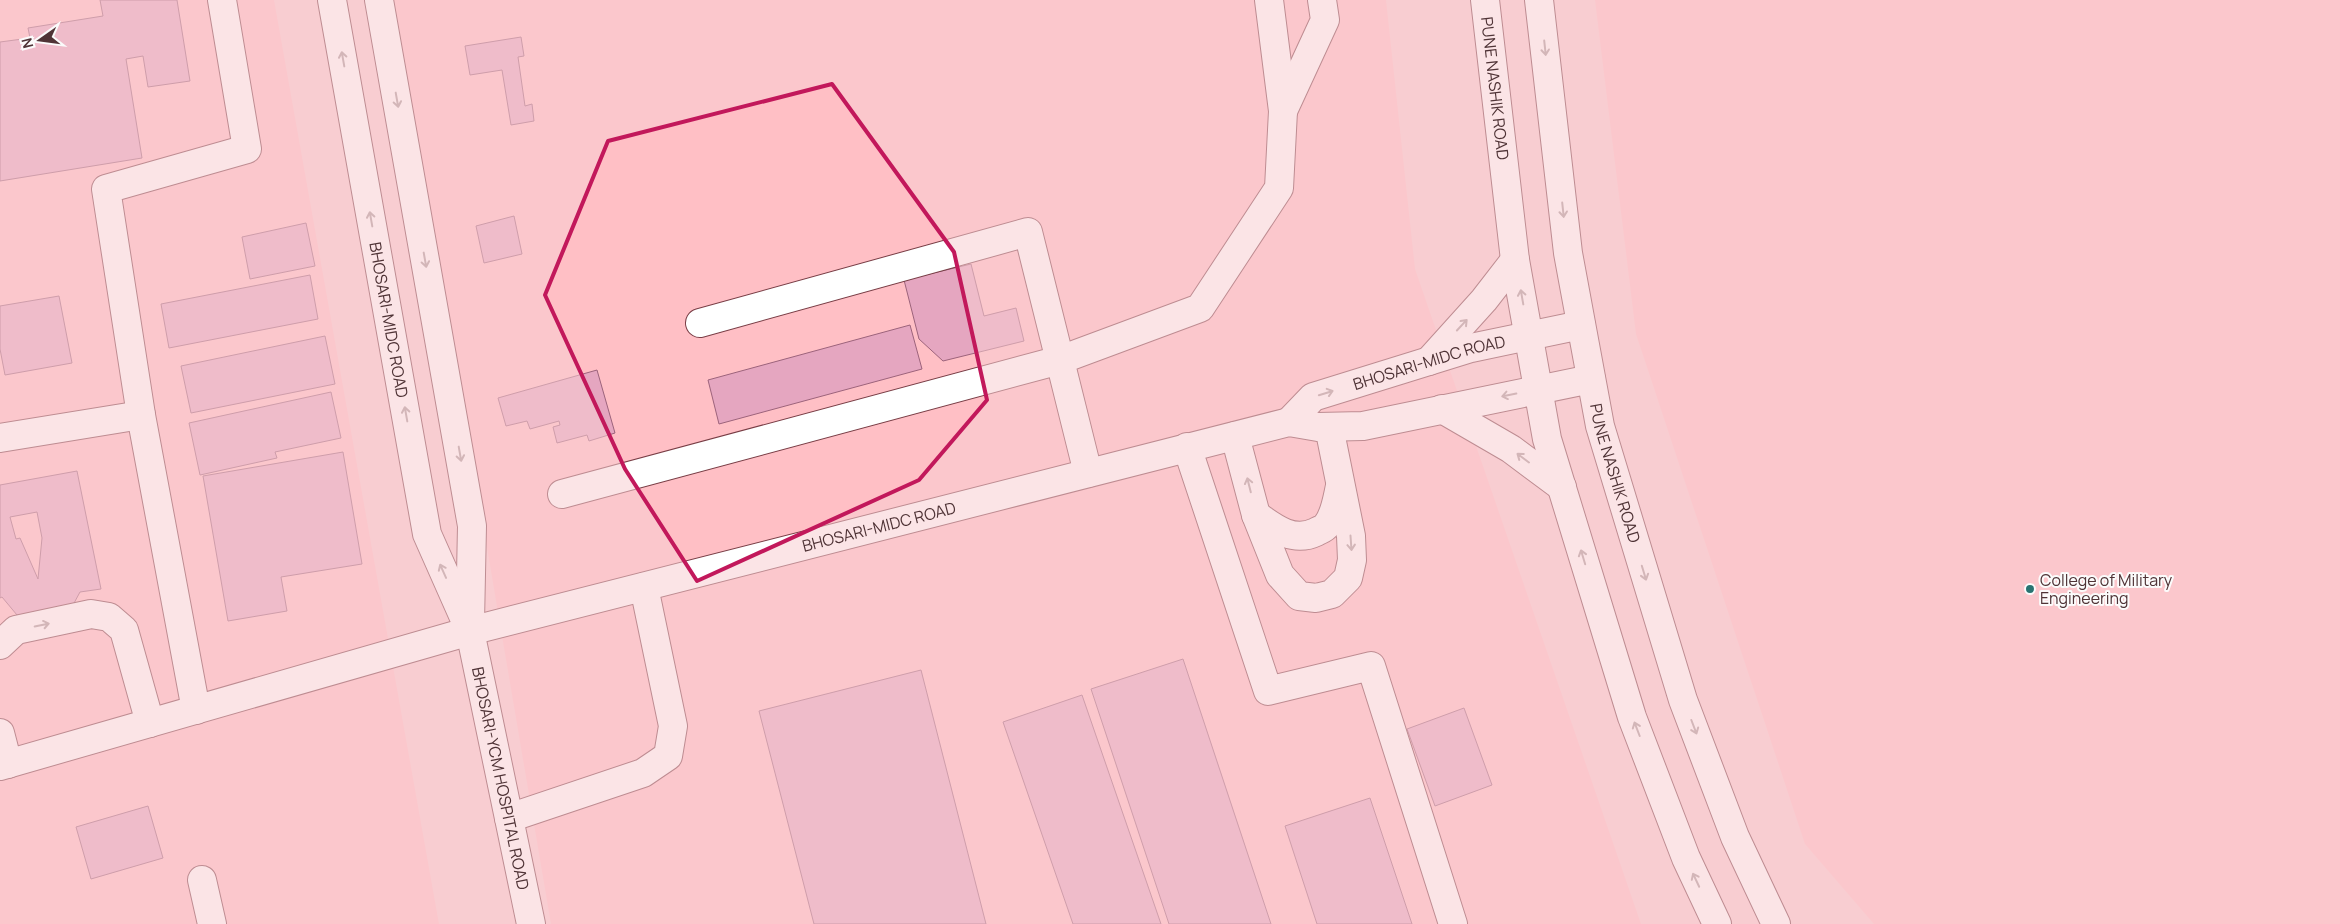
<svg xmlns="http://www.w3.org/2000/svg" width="2340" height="924" viewBox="0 0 2340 924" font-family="Manrope,sans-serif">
<rect width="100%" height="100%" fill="#f8cdd1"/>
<g fill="#ffbfc5">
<path d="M0 0H274L439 924H0Z"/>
<path d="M394 0H1386L1415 269 1641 924H551Z"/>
<path d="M1595 0H2340V924H1874L1805 844 1636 334Z"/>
</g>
<g fill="#e5a6c0" stroke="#9c637b" fill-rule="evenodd">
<path d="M100 0H177L190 81 148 87 143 56 126 59 142 158 0 181V42L30 38 28 28 103 16Z"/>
<path d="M521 37 524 56 518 57 525 106 532 104 534 121 511 125 502 70 470 75 465 46Z"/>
<path d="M514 216 522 254 484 263 476 226Z"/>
<path d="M306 223 315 266 250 279 242 237Z"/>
<path d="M971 264 984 316 1016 308 1024 341 943 361 919 339 904 280Z"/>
<path d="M310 275 318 319 169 348 161 304Z"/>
<path d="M59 296 72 363 5 375 0 349V306Z"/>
<path d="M910 325 922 369 719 424 708 380Z"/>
<path d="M325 336 335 384 191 413 181 366Z"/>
<path d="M597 370 615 433 589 441 587 435 557 443 553 427 560 425 559 421 530 429 527 421 506 426 498 398Z"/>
<path d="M331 392 341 438 275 452 277 458 200 475 189 423Z"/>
<path d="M343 452 362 564 281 577 287 611 228 621 203 476Z"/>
<path d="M77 471 101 589 80 592 73 605 30 620 17 615 2 597 0 598V485ZM37 512 42 538 38 579 20 538 16 539 10 517Z"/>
<path d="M1183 659 1271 924H1169L1091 689Z"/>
<path d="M921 670 986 924H814L759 711Z"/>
<path d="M1082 695 1161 924H1073L1003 722Z"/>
<path d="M1464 708 1492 785 1435 806 1407 729Z"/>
<path d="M1370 798 1412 924H1317L1285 826Z"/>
<path d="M148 806 163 858 91 879 76 827Z"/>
</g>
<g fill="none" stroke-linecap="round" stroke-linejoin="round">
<g stroke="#783d45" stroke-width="30">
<g id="minor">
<path id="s1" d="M332 0 427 534 470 631 531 924"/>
<path d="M379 0 472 526 470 622"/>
<path d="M1283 111 1325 20 1322 0"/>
<path d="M700 323 1028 232 1088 473"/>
<path id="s2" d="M1289 422 1313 397 1471 348 1581 325"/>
<path d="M1235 436 1256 515 1280 575 1299 596 1316 598 1332 594 1348 578 1352 560 1351 536 1329 427"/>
<path d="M0 438 141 415"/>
<path d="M1187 447 1268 691 1371 666 1453 924"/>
<path d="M562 494 1060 360 1200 308 1279 188 1283 111 1269 0"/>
<path d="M1256 515C1274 528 1293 543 1316 532 1319 530 1324 529 1326 526 1335 516 1337 499 1340 486"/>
<path d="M0 645 16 630 91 614 109 617 124 630 150 723"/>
<path d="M196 710 141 415 106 189 247 149 222 0"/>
<path d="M0 733 8 764"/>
<path id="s3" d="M0 766 470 631 1289 422 1318 427 1363 426 1591 379"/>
<path d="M509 818 643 773 668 756 673 726 644 587"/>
<path d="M202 880 212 924"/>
</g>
</g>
<g stroke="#783d45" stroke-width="30">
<g id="highway">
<path id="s4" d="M1485 0 1515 260 1547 439 1632 717 1686 858 1717 924"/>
<path id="s5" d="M1539 0 1568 253 1600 426 1683 700 1735 837 1776 924"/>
<path d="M1429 361 1484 300 1515 260"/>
<path d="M1442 409 1511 449 1562 487"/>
</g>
</g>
<use href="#minor" stroke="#fff" stroke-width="28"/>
<use href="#highway" stroke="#fff" stroke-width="28"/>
</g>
<defs><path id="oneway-shaft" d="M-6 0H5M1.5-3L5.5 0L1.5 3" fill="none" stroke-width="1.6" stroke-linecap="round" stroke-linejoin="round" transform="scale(1.25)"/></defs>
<g stroke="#a7999a">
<use href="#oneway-shaft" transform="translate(1545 48) rotate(84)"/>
<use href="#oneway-shaft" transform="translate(343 59) rotate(-100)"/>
<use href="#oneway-shaft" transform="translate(397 100) rotate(80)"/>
<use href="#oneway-shaft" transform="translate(1563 210) rotate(84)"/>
<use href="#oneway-shaft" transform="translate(371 219) rotate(-100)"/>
<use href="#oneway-shaft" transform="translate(425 260) rotate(80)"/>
<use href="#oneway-shaft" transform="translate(1522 297) rotate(-100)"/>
<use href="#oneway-shaft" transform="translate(1462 325) rotate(-47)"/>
<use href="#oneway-shaft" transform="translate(1326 393) rotate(-17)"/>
<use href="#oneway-shaft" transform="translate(1509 395) rotate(169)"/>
<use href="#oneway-shaft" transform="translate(406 414) rotate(-100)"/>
<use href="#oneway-shaft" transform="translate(460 454) rotate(80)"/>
<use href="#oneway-shaft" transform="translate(1523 458) rotate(-143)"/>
<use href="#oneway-shaft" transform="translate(1249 485) rotate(-104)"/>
<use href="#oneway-shaft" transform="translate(1351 543) rotate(86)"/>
<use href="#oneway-shaft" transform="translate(1583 557) rotate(-107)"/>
<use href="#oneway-shaft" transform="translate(443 571) rotate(-114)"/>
<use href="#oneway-shaft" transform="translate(1644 573) rotate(73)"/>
<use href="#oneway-shaft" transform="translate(42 625) rotate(-12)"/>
<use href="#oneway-shaft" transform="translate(1694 727) rotate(69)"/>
<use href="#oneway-shaft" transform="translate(1637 729) rotate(-111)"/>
<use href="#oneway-shaft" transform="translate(1696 880) rotate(-115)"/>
</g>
<path d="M0 0H2340V924H0ZM832 84 954 252 987 400 919 480 697 581 625 469 545 295 608 141Z" fill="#f8cdd1" fill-opacity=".55" fill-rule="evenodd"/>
<path fill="none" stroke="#c2185b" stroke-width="4" stroke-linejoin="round" d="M832 84 954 252 987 400 919 480 697 581 625 469 545 295 608 141Z"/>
<circle fill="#297371" stroke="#fbfbfb" stroke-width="2" cx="2030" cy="589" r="5"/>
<g text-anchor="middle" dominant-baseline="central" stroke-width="4" stroke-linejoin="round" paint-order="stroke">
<g font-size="16" fill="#4f3336" stroke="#fbfbfb">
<text stroke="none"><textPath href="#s4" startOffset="89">PUNE NASHIK ROAD</textPath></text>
<text stroke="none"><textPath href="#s1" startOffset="325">BHOSARI-MIDC ROAD</textPath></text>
<text stroke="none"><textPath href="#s2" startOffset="156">BHOSARI-MIDC ROAD</textPath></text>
<text stroke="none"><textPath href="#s5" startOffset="480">PUNE NASHIK ROAD</textPath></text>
<text stroke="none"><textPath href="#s3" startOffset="911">BHOSARI-MIDC ROAD</textPath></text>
<text stroke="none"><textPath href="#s1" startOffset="799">BHOSARI-YCM HOSPITAL ROAD</textPath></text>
</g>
<g font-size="16" fill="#4f3336" stroke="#fbfbfb" text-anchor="start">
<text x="2040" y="580">College of Military<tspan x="2040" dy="18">Engineering</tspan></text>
</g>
</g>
<g transform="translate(40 40) rotate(256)" stroke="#fbfbfb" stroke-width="4" paint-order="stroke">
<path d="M0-4L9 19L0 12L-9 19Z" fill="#4f3336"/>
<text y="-8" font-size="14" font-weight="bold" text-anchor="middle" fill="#4f3336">N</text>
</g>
</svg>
